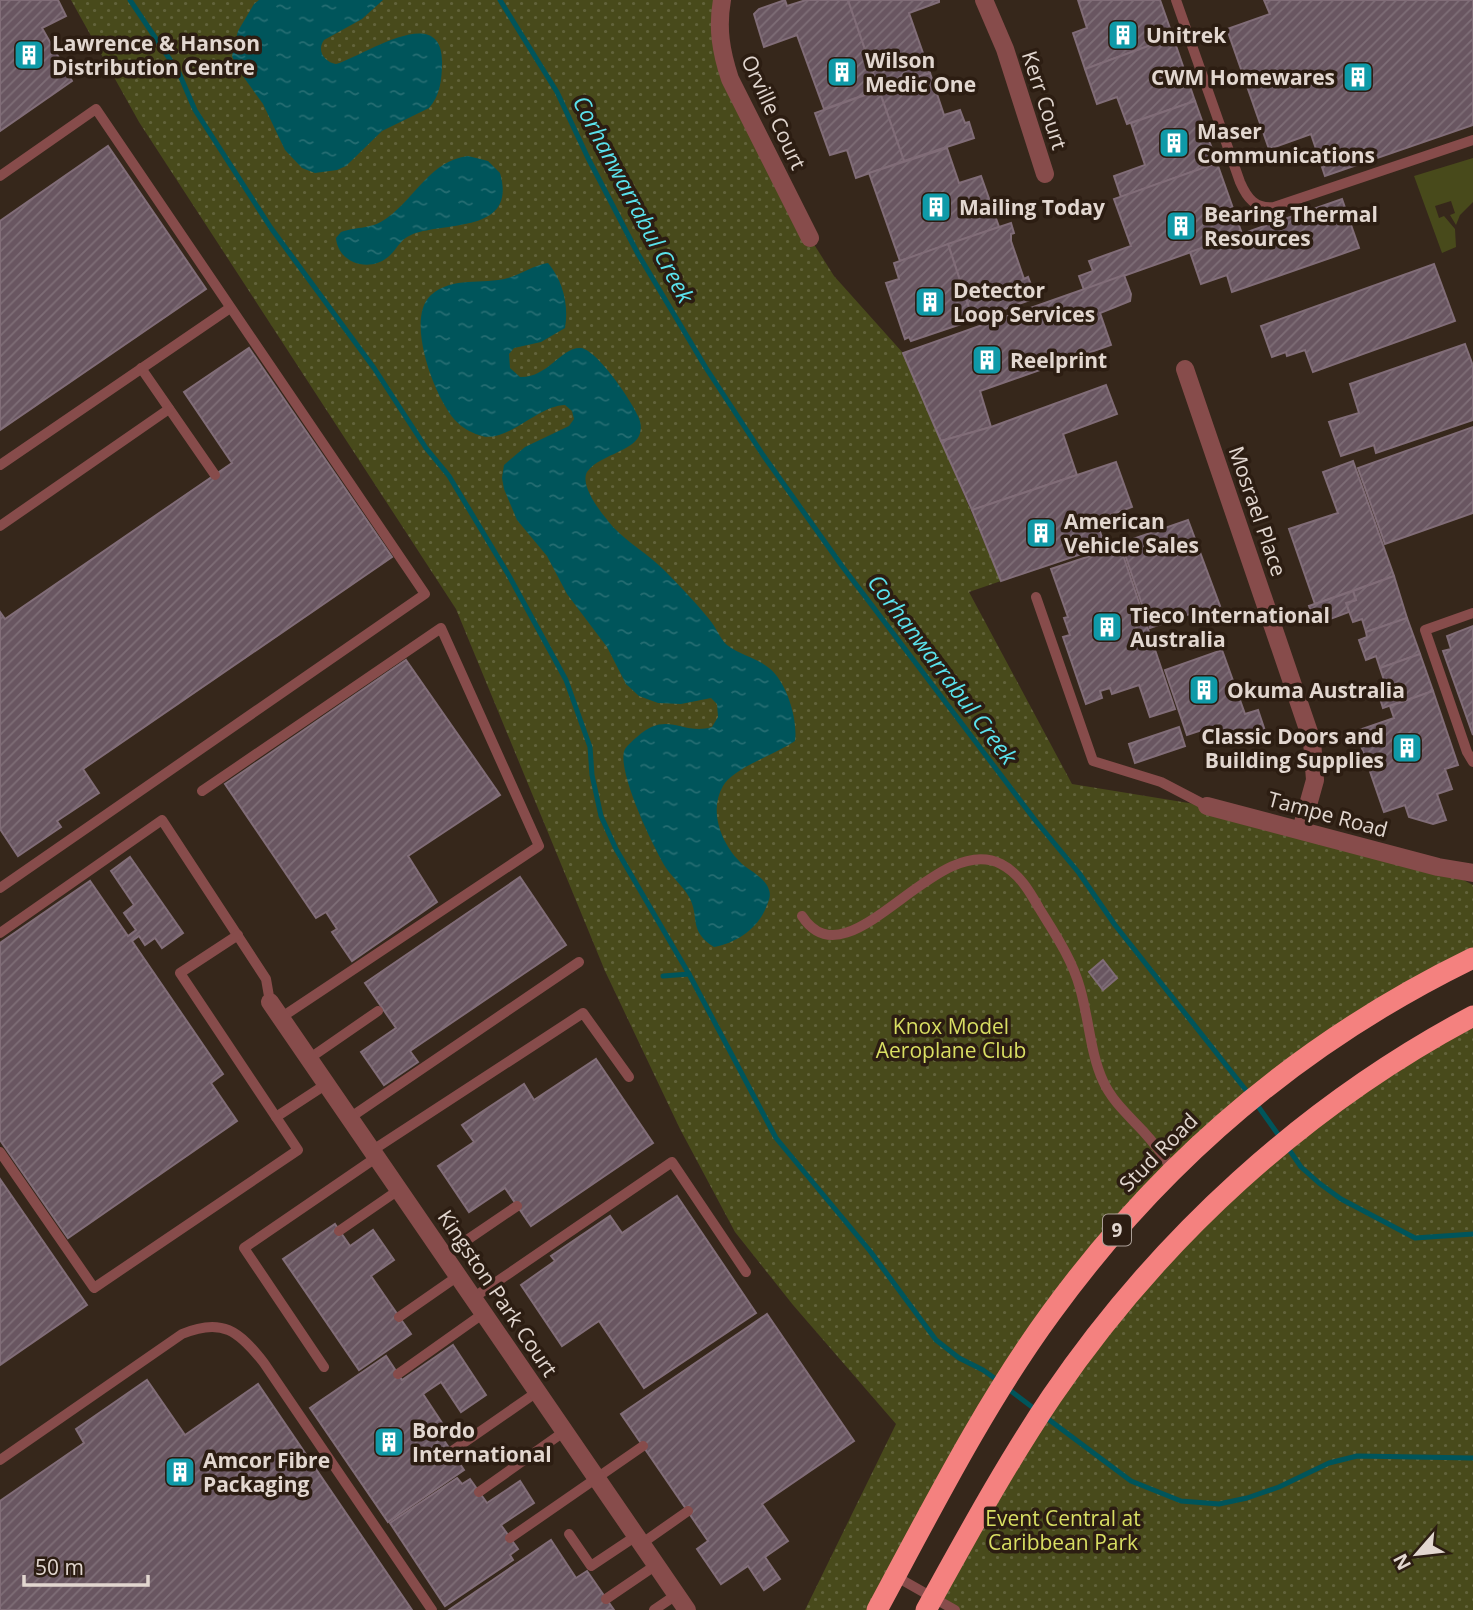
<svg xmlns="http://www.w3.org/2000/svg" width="1473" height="1610" viewBox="0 0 1473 1610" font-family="'Open Sans',sans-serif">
<defs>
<pattern id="park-dots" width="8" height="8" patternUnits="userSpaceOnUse" patternTransform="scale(1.75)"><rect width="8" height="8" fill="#484a1b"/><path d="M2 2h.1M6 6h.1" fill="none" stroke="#62633b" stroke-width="1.8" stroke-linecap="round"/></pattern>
<pattern id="water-ripples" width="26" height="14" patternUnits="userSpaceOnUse" patternTransform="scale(1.75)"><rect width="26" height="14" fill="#00555b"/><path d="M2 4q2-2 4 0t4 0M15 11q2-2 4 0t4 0" fill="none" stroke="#256d72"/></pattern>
<pattern id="building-hatch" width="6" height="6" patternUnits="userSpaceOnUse" patternTransform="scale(1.75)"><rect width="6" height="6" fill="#695661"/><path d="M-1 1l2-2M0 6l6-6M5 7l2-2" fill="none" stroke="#7e6e77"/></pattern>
</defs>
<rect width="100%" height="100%" fill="#36271b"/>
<path fill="#484a1b" d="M1473 158V202L1460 215 1456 225 1450 215 1455 213 1451 201 1435 206 1439 218 1444 216 1455 229 1456 247 1442 253 1414 176Z"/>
<g fill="url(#park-dots)">
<path d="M71 0H722L719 34 810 238 834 276 903 353 1001 581 969 592 1072 784 1207 806 1438 867 1473 885V958L1295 1063 1087 1265 877 1610H805L896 1424 793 1305 735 1232 680 1129 605 971 456 609 139 122Z"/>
<path d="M1473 1016V1610H955L934 1597 1052 1396 1241 1180Z"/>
</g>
<g fill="url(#water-ripples)">
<path d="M259 0H383L362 19 324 40C316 51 325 62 336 64 364 56 443 0 442 63 442 79 440 96 429 108L382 131 346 166 337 170 315 173 302 168 285 150 263 104 237 68 232 56 238 31 254 4Z"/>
<path d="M468 156 488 161 500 173C518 235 443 221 411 235 399 240 397 250 388 257 369 273 338 263 336 238L341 232C358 226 371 230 387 218 416 197 430 161 468 156Z"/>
<path d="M548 263C563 281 569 305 565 328L541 342 514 348 509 354 510 368 520 377C548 378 562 346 581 348 597 350 631 400 638 416 641 422 642 429 639 436 635 444 626 448 618 452 608 457 594 462 587 472 579 487 604 516 613 527 629 544 650 555 666 572 681 587 696 603 709 619 716 627 720 639 727 645 740 655 757 658 769 668 787 682 798 720 795 741 776 754 733 768 723 786 708 812 722 845 742 864 751 871 766 879 769 890 771 895 769 900 767 905 759 928 737 943 714 947 688 931 700 916 689 897 683 886 673 878 666 868 654 849 615 768 625 749 628 745 633 740 637 737 667 709 682 736 712 727L718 717 717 704 711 698 681 704 658 703 639 696 626 684 607 647 567 594 547 556 517 520 504 489 502 478 504 465 525 447 569 426 574 419 572 411 565 405C539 405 507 443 482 436 474 434 464 429 458 423 436 403 404 319 431 295 453 276 482 285 508 278 522 274 534 265 548 263Z"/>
</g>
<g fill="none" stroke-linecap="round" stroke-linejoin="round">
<g stroke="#00555b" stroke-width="5">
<path d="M130 0 179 73 195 110 271 228 374 368 426 448 449 476 508 574 566 680 590 747 592 775 601 816 616 849 689 974"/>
<path d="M500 0 557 92 588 158 638 254 706 368 763 455 842 566 1035 820 1079 873 1115 925 1249 1094"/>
<path d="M663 976 689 974 776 1138 870 1251 936 1340 959 1358 983 1370 1000 1382"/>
<path d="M1255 1102 1282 1140"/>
<path d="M1288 1148 1301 1167 1319 1183 1341 1199 1415 1238 1473 1234"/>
<path d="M1007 1388 1036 1410"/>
<path d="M1044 1416 1131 1481 1181 1501 1219 1504 1247 1498 1279 1487 1329 1463 1357 1456 1473 1458"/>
</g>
</g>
<g fill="url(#building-hatch)" stroke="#816d78" stroke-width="2">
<path d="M0 0H58L66 16 42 28 72 81 0 131Z"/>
<path d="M785 0 787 6 806 0H848L879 90 824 109 797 35 764 47 754 14 759 9Z"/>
<path d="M848 0H939V2L909 13 930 73 879 90Z"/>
<path d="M1078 0H1160L1173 37 1085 69 1073 33 1087 28Z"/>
<path d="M1264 0H1473V125L1325 176 1311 134 1269 149 1227 29 1270 14Z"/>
<path d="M1173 37 1195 101 1127 124 1117 97 1097 104 1085 69Z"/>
<path d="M930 73 944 115 960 110 965 123 969 122 974 138 904 161 879 90Z"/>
<path d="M879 90 904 161 856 178 847 150 830 155 815 113Z"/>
<path d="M1195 101 1217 163 1121 197 1114 176 1145 165 1131 123Z"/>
<path d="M108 146 206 289 0 430V221Z"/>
<path d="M947 148 959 183 981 176 999 227 900 261 869 173Z"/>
<path d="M1217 163 1242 234 1084 290 1079 276 1093 271 1089 261 1131 246 1114 199Z"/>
<path d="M1342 199 1359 248 1232 292 1227 275 1201 284 1190 252Z"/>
<path d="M1011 223 1014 233 1011 234V241L1024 279 1028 277 1036 298 973 320 948 244Z"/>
<path d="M948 244 973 320 911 341 909 337 905 339 886 283 899 279 894 263Z"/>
<path d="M1434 264 1455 321 1313 372 1305 350 1287 356 1286 352 1272 357 1261 326Z"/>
<path d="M1124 275 1131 294 1130 301 1100 313 1111 345 980 391 991 427 941 441 903 353Z"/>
<path d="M1465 344 1473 366V420L1376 453 1374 445 1341 456 1329 422 1359 413 1350 384Z"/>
<path d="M249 348 392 557 83 769 99 793 57 821 61 827 18 856 0 829V612L5 619 232 463 184 392Z"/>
<path d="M1106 385 1117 414 1063 434 1077 475 972 510 941 441 991 427Z"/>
<path d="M1473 427V513L1385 544 1358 468Z"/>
<path d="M1353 461 1394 576 1315 604 1289 529 1338 513 1323 472Z"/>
<path d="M1116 462 1132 507 1096 520 1105 546 1001 581 972 510Z"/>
<path d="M1188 520 1220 606 1205 612 1204 609 1150 628 1121 543Z"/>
<path d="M1120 546 1175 709 1150 717 1139 685 1112 694 1110 688 1100 691 1102 698 1086 704 1063 637 1070 635 1064 618 1068 617 1051 569Z"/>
<path d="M1394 576 1407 618 1366 632 1362 619 1353 622 1346 603 1356 600 1353 591Z"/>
<path d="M1353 591 1356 600 1346 603 1349 612 1325 621 1318 617 1313 618 1309 606Z"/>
<path d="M1407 618 1420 654 1380 668 1376 656 1366 660 1359 640 1367 637 1366 632Z"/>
<path d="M1473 626V735L1443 651 1451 649 1447 636Z"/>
<path d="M1222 650 1245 714 1258 710 1267 737 1263 745 1250 742 1247 745 1225 739 1224 734 1211 731 1208 728 1187 735 1165 670Z"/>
<path d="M1420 654 1433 691 1383 708 1377 689 1386 686 1380 668Z"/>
<path d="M406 660 500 795 408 856 437 902 352 961 332 932 337 929 326 912 316 918 225 784Z"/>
<path d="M1433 691 1458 765 1445 769 1452 789 1437 794 1446 820 1433 824 1409 817 1405 805 1384 812 1356 731 1394 718 1390 706Z"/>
<path d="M1179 727 1185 746 1135 763 1129 744Z"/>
<path d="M130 857 183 933 162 948 155 938 145 945 139 936 132 941 223 1074 211 1083 237 1121 68 1238 0 1140V943L90 881 128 936 136 930 124 913 134 905 111 871Z"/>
<path d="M520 877 566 945 410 1051 418 1062 384 1085 361 1052 396 1028 365 983Z"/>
<path d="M1103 960 1117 978 1103 990 1089 972Z"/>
<path d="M596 1059 653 1143 531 1226 505 1188 469 1212 438 1166 474 1142 462 1125 524 1084 534 1100Z"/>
<path d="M0 1179 87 1305 0 1365Z"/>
<path d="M677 1196 756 1313 644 1388 599 1321 562 1346 521 1285 555 1261 551 1256 610 1216 622 1233Z"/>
<path d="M335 1224 350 1246 373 1230 394 1260 371 1276 411 1334 359 1370 283 1259Z"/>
<path d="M767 1314 854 1441 762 1504 788 1541 765 1557 780 1579 764 1590 748 1566 721 1584 697 1549 708 1541 621 1414Z"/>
<path d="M453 1345 486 1395 461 1412 441 1382 423 1394 446 1429 439 1433 464 1470 388 1522 310 1408 386 1356 402 1380Z"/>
<path d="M147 1380 185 1435 258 1384 412 1610H0V1501L84 1443 76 1429Z"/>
<path d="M457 1478 462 1484 470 1479 487 1503 520 1481 534 1503 501 1525 518 1549 510 1555 513 1560 445 1606 390 1523Z"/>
<path d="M551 1540 576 1578 587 1571 614 1610H449Z"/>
</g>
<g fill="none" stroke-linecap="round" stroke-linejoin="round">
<g stroke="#874c4b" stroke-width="10">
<path d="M1176 0 1240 182C1247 198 1255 209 1274 207L1473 140"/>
<path d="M0 176 96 109 425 594 0 888"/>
<path d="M141 368 215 475"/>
<path d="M0 465 230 308"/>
<path d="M0 526 169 409"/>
<path d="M1036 597 1093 761 1161 782 1207 806"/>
<path d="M1473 613 1425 630 1467 752 1473 762"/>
<path d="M202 791 441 628 539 846 282 1017"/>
<path d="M802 916C849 988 935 830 1001 864 1019 873 1030 892 1039 908 1055 934 1072 959 1080 988 1089 1019 1090 1052 1103 1081 1112 1101 1128 1115 1143 1131 1154 1143 1163 1155 1172 1169"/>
<path d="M0 933 162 820 266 979 270 1002"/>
<path d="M310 1058 378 1011"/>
<path d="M276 1117 328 1083"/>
<path d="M351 1117 579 962"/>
<path d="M373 1150 583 1013 629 1077"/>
<path d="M0 1152 94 1288 298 1150 180 973 238 935"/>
<path d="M339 1231 400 1189"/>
<path d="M445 1255 517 1206"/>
<path d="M473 1298 672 1162 746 1272"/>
<path d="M399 1317 458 1276"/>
<path d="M324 1367 244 1248 377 1157"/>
<path d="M398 1374 484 1313"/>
<path d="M452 1451 537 1392"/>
<path d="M0 1460 182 1334C222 1317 239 1331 264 1363L432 1610"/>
<path d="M479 1492 565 1431"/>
<path d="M569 1534 591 1566 636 1536"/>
<path d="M510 1538 643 1446"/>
<path d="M641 1544 688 1511"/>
<path d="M895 1576 955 1610"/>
<path d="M606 1599 656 1565"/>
<path d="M654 1610 676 1595"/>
</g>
<g stroke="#874c4b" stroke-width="18">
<path d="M722 0C717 28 721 52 730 79L810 238"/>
<path d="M984 0 1005 49 1045 174"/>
<path d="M1185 369 1312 741 1315 780 1301 830"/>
<path d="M1207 806 1438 867 1473 873"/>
<path d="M270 1002 687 1610"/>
</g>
<g stroke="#f4817f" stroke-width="21">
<path d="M877 1610C930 1512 985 1403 1051 1313 1163 1159 1302 1041 1473 958"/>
<path d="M926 1610C966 1538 1006 1464 1052 1396 1159 1239 1305 1105 1473 1016"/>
</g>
</g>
<defs>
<g id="building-square" transform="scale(1.575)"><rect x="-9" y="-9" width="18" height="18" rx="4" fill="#0f9aa8" stroke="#2c1d12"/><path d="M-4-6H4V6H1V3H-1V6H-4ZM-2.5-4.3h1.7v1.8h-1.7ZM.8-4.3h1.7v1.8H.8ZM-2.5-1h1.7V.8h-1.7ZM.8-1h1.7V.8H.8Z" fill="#fff"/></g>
</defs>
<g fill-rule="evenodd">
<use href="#building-square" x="1123" y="35"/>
<use href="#building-square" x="29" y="55"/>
<use href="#building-square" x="842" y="72"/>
<use href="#building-square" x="1358" y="77"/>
<use href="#building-square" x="1174" y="143"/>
<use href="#building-square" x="936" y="207"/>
<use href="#building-square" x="1181" y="226"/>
<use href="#building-square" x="930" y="302"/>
<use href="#building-square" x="987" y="360"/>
<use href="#building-square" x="1041" y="533"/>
<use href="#building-square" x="1107" y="627"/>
<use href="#building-square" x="1204" y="690"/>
<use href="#building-square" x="1407" y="748"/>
<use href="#building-square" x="389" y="1442"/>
<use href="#building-square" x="180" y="1472"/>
</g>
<g text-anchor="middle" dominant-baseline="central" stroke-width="7" stroke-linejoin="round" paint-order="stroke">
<rect fill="#2c1d12" stroke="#ab9f97" stroke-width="2" x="1103" y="1214.5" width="28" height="31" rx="5"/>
<g font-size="19" font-weight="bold" fill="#e2d7d0">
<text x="1117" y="1230">9</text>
</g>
<g font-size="21" font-weight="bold" fill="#e2d7d0" stroke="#2c1d12" text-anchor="start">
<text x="1146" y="35">Unitrek</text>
<text x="52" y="43">Lawrence &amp; Hanson<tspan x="52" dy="24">Distribution Centre</tspan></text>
<text x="865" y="60">Wilson<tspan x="865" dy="24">Medic One</tspan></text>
<text x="1335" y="77" text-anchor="end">CWM Homewares</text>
<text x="1197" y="131">Maser<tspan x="1197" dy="24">Communications</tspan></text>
<text x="959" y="207">Mailing Today</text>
<text x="1204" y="214">Bearing Thermal<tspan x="1204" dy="24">Resources</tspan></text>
<text x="953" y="290">Detector<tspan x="953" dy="24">Loop Services</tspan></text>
<text x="1010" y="360">Reelprint</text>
<text x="1064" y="521">American<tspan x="1064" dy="24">Vehicle Sales</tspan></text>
<text x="1130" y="615">Tieco International<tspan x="1130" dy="24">Australia</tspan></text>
<text x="1227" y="690">Okuma Australia</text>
<text x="1384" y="736" text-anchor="end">Classic Doors and<tspan x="1384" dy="24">Building Supplies</tspan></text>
<text x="412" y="1430">Bordo<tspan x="412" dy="24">International</tspan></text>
<text x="203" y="1460">Amcor Fibre<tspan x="203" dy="24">Packaging</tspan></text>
</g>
<g font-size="21" fill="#e2d7d0" stroke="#2c1d12">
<text transform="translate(1045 100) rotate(72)">Kerr Court</text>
<text transform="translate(774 112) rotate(65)">Orville Court</text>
<text transform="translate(1258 511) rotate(71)">Mosrael Place</text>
<text transform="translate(1328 814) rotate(15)">Tampe Road</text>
<text transform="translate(1158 1152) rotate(-45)">Stud Road</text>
<text transform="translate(498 1293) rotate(56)">Kingston Park Court</text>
</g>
<g font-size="21" fill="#d9df63" stroke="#2c1d12">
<text x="951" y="1026">Knox Model<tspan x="951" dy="24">Aeroplane Club</tspan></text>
<text x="1063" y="1518">Event Central at<tspan x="1063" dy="24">Caribbean Park</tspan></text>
</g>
<g font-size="23" font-style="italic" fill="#5ae2ed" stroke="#2c1d12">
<text transform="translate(634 199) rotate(62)">Corhanwarrabul Creek</text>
<text transform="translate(943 669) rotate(53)">Corhanwarrabul Creek</text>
</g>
</g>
<g transform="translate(1417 1554) rotate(242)" stroke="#2c1d12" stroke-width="5" paint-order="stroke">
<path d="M0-5L12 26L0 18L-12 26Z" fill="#e2d7d0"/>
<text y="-10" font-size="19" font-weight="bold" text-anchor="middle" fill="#e2d7d0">N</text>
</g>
<path d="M24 1575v10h124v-10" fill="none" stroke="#e2d7d0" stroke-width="3.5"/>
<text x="35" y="1575" font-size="21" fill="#e2d7d0" stroke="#2c1d12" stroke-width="5" paint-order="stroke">50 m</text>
</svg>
